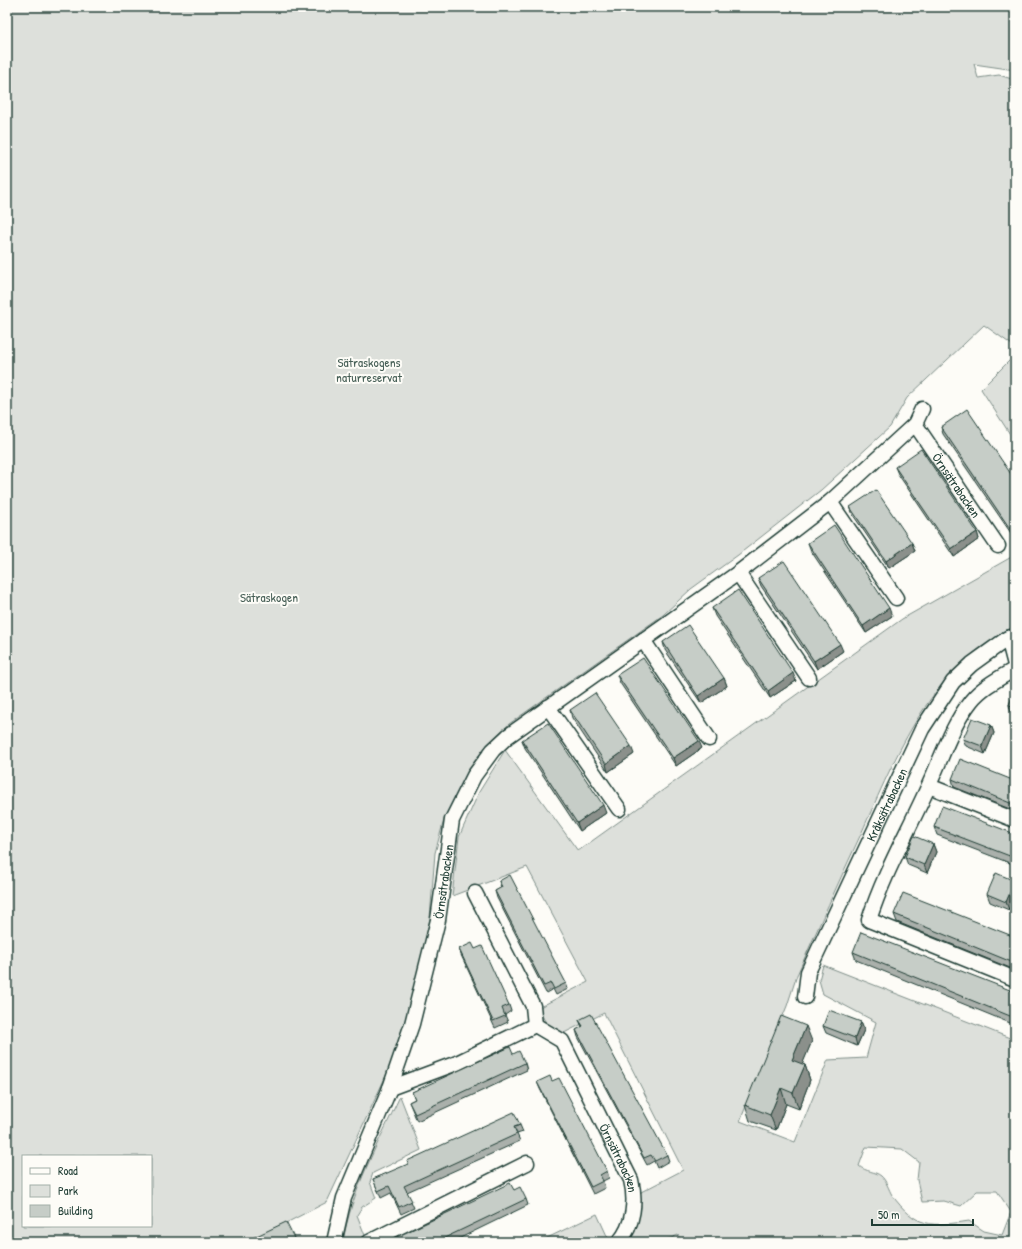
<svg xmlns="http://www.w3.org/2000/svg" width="1022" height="1249" viewBox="0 0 1022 1249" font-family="'Patrick Hand',sans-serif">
<rect width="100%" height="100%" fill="#fdfcf7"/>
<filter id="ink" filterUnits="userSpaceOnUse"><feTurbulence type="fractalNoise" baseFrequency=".025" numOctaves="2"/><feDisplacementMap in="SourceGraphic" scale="8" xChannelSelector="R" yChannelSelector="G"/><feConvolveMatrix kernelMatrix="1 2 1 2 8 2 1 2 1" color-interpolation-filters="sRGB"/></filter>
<g filter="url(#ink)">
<g fill="#dde0db" stroke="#7e8e88" fill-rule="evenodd">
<path d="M7 7H1015V70L974 64 978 78 999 75 1015 80V347L984 325 907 398 890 427 821 490 738 555 691 589 663 615 509 724 485 747 468 770 445 816 435 853 430 918 416 986 391 1065 327 1202 249 1242H7ZM23 1156H151V1226H23Z"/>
<path d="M1015 355V442L981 389Z"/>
<path d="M1015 555V628C931 664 896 756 861 834 839 881 818 928 797 975L787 1006 740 1121 795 1142 828 1060 866 1058 876 1022 823 994 819 980 823 965 1015 1040V1242H682L678 1235 662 1242H626L635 1225 641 1192 683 1170 604 1013 562 1034 546 1023 538 1008 588 982 527 867 452 896 459 837 479 792 505 750 578 851 902 619ZM866 1147 902 1149 919 1162 917 1180 922 1202 944 1201 961 1206 977 1191H997L1011 1212 1002 1235 984 1231 969 1221C931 1227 916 1228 892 1195 889 1190 886 1180 881 1176 875 1171 866 1172 859 1166Z"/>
<path d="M400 1096 421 1150 373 1173 370 1182 376 1198 362 1207 357 1215 366 1238 358 1242H343C351 1191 379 1142 400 1096Z"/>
<path d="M597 1214 608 1238 600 1242H547L545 1239Z"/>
</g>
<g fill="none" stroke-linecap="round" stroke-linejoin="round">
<g stroke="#1f3d34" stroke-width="17">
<g id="minor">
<path id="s1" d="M915 424 998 546"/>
<path d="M830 502 896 598"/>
<path d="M738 573 809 678"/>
<path d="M1008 638 1015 665"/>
<path d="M643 640 709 739"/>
<path d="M1015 669C1000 678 982 687 971 701 952 725 942 757 929 785 909 830 884 873 869 920L1015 979"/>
<path d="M548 707 619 809"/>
<path d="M929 786 1015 820"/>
<path d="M475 893 533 1006 535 1025"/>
<path id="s2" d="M805 997 808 972 922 729 953 682 972 664 1008 638 1015 636"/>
<path id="s3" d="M390 1088 457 1063 535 1025 562 1041 631 1180C636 1200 634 1225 619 1242"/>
<path id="s4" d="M334 1242 344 1198 390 1088 412 1024 438 920 452 820 474 776 493 750 508 736 738 573 830 502 915 424 922 409"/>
<path d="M369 1242 527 1163"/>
</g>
</g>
<use href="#minor" stroke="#fdfcf7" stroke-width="14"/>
</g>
<g fill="#aab0ab" stroke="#1f3d34">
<path d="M941 427 1015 480V539L943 434Z"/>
<path d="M895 467 977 532 979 539 954 557 898 474Z"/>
<path d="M850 507 912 543 915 551 889 568 853 515Z"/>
<path d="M808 543 892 616 866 633 811 551Z"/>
<path d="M758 578 843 651 817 669 761 586Z"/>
<path d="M712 608 796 681 770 698 715 616Z"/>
<path d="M663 642 724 678 727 686 701 703 665 650Z"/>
<path d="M617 675 702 748 676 766 620 683Z"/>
<path d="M1015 689V714L1011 713 1009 705Z"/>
<path d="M570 710 634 754 608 772 572 718Z"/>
<path d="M991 725 994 733 985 754 966 746 963 739Z"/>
<path d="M522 740 606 813 580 831 525 748Z"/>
<path d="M952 779 1015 781V811L954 787Z"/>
<path d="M934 827 1015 834V865L937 835Z"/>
<path d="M933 844 936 852 927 873 908 865 905 857Z"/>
<path d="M499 881 566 983 568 989 556 995 553 989 546 993 497 898 495 891 501 888Z"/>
<path d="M1015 881V895L1009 910 990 902 987 894Z"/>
<path d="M894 914 1015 937V970L897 922Z"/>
<path d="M459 949H475L509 1005 511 1011 505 1015 508 1022 495 1028 461 955Z"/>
<path d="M853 952 1015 992V1025L856 960Z"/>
<path d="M579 1020 667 1155 669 1161 657 1168 654 1161 647 1165 578 1037 576 1030 582 1027Z"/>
<path d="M861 1022 864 1030 857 1046 826 1033 823 1026Z"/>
<path d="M812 1041 802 1064 805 1065 810 1080 799 1109 786 1104 776 1130 750 1121 745 1105Z"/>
<path d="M513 1054 525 1063 527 1070 417 1121 409 1102 415 1099 412 1092Z"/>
<path d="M552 1081 607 1171 609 1178 603 1181 605 1188 593 1194 540 1089 537 1082Z"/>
<path d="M520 1125 523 1132 517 1134 520 1141 407 1192 414 1208 401 1214 391 1193 381 1198 373 1179Z"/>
<path d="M514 1190 526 1199 528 1205 452 1242H386Z"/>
</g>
<g fill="#8b908b" stroke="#1f3d34">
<path d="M977 532 979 539 954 557 951 549Z"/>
<path d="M912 543 915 551 889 568 886 561Z"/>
<path d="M889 608 892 616 866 633 863 626Z"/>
<path d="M840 644 843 651 817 669 814 661Z"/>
<path d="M793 673 796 681 770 698 768 691Z"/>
<path d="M724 678 727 686 701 703 698 696Z"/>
<path d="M991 725 994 733 985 754 982 746Z"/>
<path d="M699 741 702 748 676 766 673 758Z"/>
<path d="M631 746 634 754 608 772 606 764Z"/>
<path d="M603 805 606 813 580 831 577 823Z"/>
<path d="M933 844 936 852 927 873 924 865Z"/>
<path d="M1015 881V895L1009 910 1006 902Z"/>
<path d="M861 1022 864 1030 857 1046 855 1038Z"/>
<path d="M806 1026 812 1041 798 1075 792 1060Z"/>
<path d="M805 1065 810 1080 799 1109 793 1093Z"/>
<path d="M781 1088 786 1104 776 1130 770 1115Z"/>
</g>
<g fill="#c6cdc7" stroke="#1f3d34">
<path d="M967 409 1015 480V536L941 427Z"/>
<path d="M921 449 977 532 951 549 895 467Z"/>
<path d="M876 490 912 543 886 561 850 507Z"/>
<path d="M834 525 889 608 863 626 808 543Z"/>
<path d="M784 561 840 644 814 661 758 578Z"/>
<path d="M738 590 793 673 768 691 712 608Z"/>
<path d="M688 625 724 678 698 696 663 642Z"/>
<path d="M643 658 699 741 673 758 617 675Z"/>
<path d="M1015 689V707L1009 705Z"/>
<path d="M595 693 631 746 606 764 570 710Z"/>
<path d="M972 718 991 725 982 746 963 739Z"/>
<path d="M548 723 603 805 577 823 522 740Z"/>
<path d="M960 759 1015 781V805L952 779Z"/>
<path d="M942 806 1015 834V858L934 827Z"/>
<path d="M914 836 933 844 924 865 905 857Z"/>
<path d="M996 873 1015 881 1006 902 987 894Z"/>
<path d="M510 875 566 983 554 989 551 983 544 986 495 891 502 887 499 881Z"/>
<path d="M903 893 1015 937V959L1014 963 894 914Z"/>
<path d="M861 932 1015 992V1018L853 952Z"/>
<path d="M472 943 475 949 482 946 509 1005 502 1008 505 1016 493 1021 459 949Z"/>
<path d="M829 1010 861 1022 855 1038 823 1026Z"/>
<path d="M591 1014 667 1155 655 1161 651 1155 644 1158 576 1030 583 1026 579 1020Z"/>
<path d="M781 1016 806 1026 792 1060 805 1065 793 1093 781 1088 770 1115 745 1105Z"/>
<path d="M510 1047 513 1054 519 1051 525 1063 415 1114 409 1102 415 1099 412 1092Z"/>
<path d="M550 1076 552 1081 559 1078 607 1171 600 1175 603 1181 591 1187 537 1082Z"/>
<path d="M514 1112 520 1125 514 1127 517 1134 404 1186 412 1201 399 1207 389 1186 378 1191 373 1179 408 1164 407 1161Z"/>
<path d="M510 1183 514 1190 520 1187 526 1199 436 1242H386Z"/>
<path d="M286 1222 296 1242H244Z"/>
<path d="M669 1239 671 1242H662Z"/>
</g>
</g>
<g text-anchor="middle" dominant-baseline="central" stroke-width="4" stroke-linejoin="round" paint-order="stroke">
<g font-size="13" fill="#455e55" stroke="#fdfcf7">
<text x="369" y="362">Sätraskogens<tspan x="369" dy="15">naturreservat</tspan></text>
<text x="269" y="597">Sätraskogen</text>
</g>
<g font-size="13" fill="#1f3d34" stroke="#fdfcf7">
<text stroke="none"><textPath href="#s1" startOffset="74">Örnsätrabacken</textPath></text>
<text stroke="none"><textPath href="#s2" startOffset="210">Kråksätrabacken</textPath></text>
<text stroke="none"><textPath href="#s4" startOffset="378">Örnsätrabacken</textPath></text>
<text stroke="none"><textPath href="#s3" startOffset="320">Örnsätrabacken</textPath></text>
</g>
</g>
<rect width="1022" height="1249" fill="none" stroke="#fdfcf7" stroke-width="24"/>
<rect x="12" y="12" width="998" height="1225" fill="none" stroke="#1f3d34" stroke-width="1.5" filter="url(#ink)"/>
<rect x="22" y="1155" width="130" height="72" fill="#fdfcf7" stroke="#a4b0a9"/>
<rect x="30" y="1168" width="20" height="6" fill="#fdfcf7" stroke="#a4b0a9"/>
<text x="58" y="1175" font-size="12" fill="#1f3d34">Road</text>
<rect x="30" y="1185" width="20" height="12" fill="#dde0db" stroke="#a4b0a9"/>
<text x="58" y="1195" font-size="12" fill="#1f3d34">Park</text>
<rect x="30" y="1205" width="20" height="12" fill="#c6cdc7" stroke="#a4b0a9"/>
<text x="58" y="1215" font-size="12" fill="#1f3d34">Building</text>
<path d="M872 1219v6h101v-6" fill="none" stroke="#1f3d34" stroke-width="2"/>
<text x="878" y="1219" font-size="12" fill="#1f3d34" stroke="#fdfcf7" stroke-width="3" paint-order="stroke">50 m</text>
</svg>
